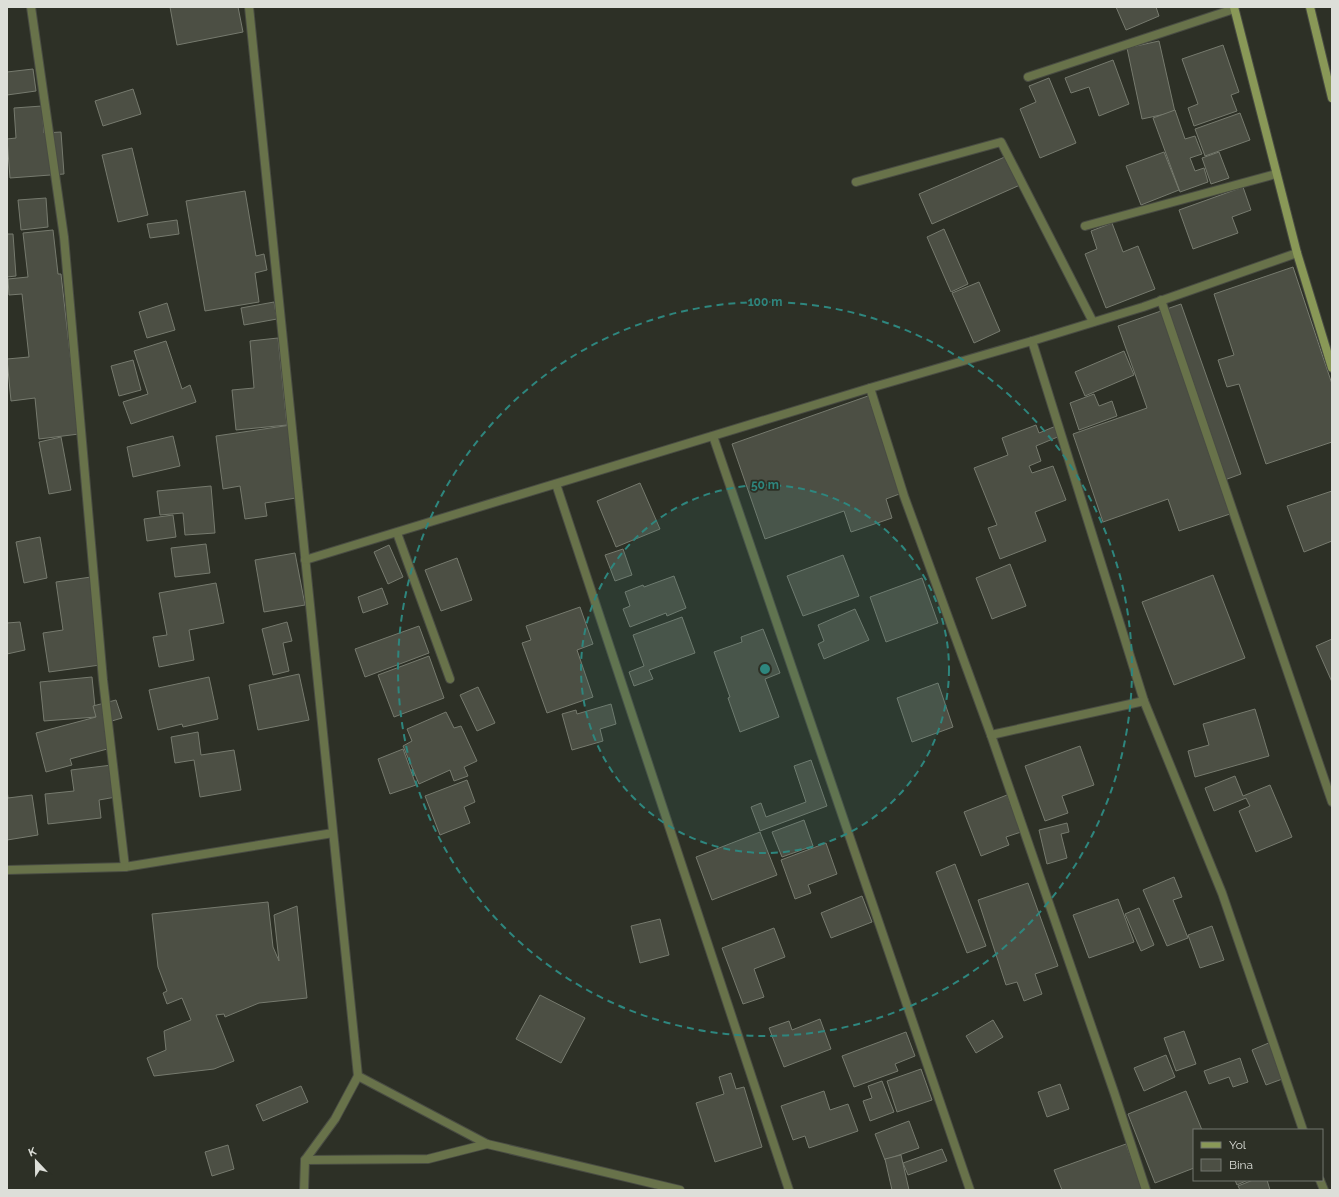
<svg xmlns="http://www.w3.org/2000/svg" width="1339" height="1197" viewBox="0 0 1339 1197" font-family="Raleway,sans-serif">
<rect width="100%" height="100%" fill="#2d3026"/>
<g fill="#4c4f44" stroke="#767a6e">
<path d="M170 7H238L243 32 177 45Z"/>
<path d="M1116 7H1156L1159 16 1126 30Z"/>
<path d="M1159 41 1175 112 1142 119 1127 48Z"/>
<path d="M1223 45 1239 92 1231 95 1237 111 1194 126 1188 108 1198 104 1182 59Z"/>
<path d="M1113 60 1129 104 1099 116 1089 87 1071 93 1065 78Z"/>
<path d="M33 69 36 91 7 95V72Z"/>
<path d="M1049 78 1076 143 1040 158 1020 109 1036 102 1029 86Z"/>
<path d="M133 89 141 114 103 126 95 101Z"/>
<path d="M42 106 44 133 61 132 64 174 10 178 7 139 16 138 14 108Z"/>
<path d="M1175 110 1185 139 1195 136 1202 154 1190 158 1195 171 1204 168 1208 182 1180 192 1153 118Z"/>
<path d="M1240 113 1250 140 1205 156 1195 129Z"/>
<path d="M132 148 148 215 118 222 102 155Z"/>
<path d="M1164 152 1179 190 1141 205 1126 166Z"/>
<path d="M1219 152 1229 178 1211 184 1202 158Z"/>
<path d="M1007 156 1020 185 932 224 919 194Z"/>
<path d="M1243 187 1251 210 1232 217 1238 233 1193 249 1179 210Z"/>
<path d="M245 191 256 256 264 254 267 270 255 273 259 302 205 311 186 201Z"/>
<path d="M46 198 48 227 21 230 18 200Z"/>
<path d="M177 220 179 234 150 238 147 224Z"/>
<path d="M1112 223 1123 252 1138 246 1155 289 1106 308 1085 254 1097 249 1091 231Z"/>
<path d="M944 229 968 284 951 292 927 237Z"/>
<path d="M53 230 58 274H61L79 434 39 439 35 398 11 401 7 359 29 357 22 294 9 295 8 279 28 277 23 233Z"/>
<path d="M7 234H13L16 276 7 277Z"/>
<path d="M1293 267 1332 384V442L1266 464 1239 384 1227 387 1218 360 1234 355 1214 294Z"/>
<path d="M979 282 1000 331 974 343 952 293Z"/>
<path d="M274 302 277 319 244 325 241 308Z"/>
<path d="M167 303 175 330 147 338 139 312Z"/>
<path d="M1181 304 1241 474 1219 482 1230 514 1179 531 1168 499 1103 522 1073 434 1147 408 1118 326Z"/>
<path d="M278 338 287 425 236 430 232 390 254 388 250 341Z"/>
<path d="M166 341 182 389 190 385 196 402 131 424 123 402 148 394 134 351Z"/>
<path d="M1124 351 1134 375 1085 396 1075 372Z"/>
<path d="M133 360 141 390 119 396 111 366Z"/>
<path d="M1094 394 1099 406 1112 401 1117 416 1079 430 1070 403Z"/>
<path d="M868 396 902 493 886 499 892 518 851 532 844 511 765 539 732 444Z"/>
<path d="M291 425 302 497 265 503 267 516 245 519 240 486 223 489 216 436Z"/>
<path d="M1036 425 1039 433 1056 426 1060 436 1036 446 1041 461 1029 466 1032 473 1053 466 1066 500 1035 512 1046 541 1000 559 988 528 997 525 974 468 1008 455 1002 438Z"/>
<path d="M173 436 180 466 133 477 127 447Z"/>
<path d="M61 437 71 490 49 494 39 442Z"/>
<path d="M640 483 660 529 616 547 597 501Z"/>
<path d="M211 486 215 533 185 535 183 513 160 515 157 491Z"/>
<path d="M1332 491V541L1304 552 1287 506Z"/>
<path d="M173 515 176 537 147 541 144 519Z"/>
<path d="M40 537 47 578 24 583 16 542Z"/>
<path d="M206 544 210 573 175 577 171 548Z"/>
<path d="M389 545 403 577 388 584 374 552Z"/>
<path d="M623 549 632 575 615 581 605 555Z"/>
<path d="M295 553 305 605 264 612 255 560Z"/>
<path d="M843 555 859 596 803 616 787 576Z"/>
<path d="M457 558 472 600 441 611 425 570Z"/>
<path d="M1010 564 1026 606 992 619 976 578Z"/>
<path d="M1213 575 1245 658 1174 685 1142 602Z"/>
<path d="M674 576 686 608 667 616 666 613 630 627 623 609 630 606 625 592 643 585 644 587Z"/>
<path d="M91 577 100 665 49 672 43 633 63 630 56 582Z"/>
<path d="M922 578 938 623 886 642 870 597Z"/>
<path d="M216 583 224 623 189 630 194 660 159 667 153 637 167 635 159 593Z"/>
<path d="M382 588 388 604 363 613 358 597Z"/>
<path d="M580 607 593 644 577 650 593 697 547 713 522 643 531 640 526 626Z"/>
<path d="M855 609 869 640 824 659 818 644 824 641 818 625Z"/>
<path d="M682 617 695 653 649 670 653 679 634 686 629 672 644 666 633 635Z"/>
<path d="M20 622 25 650 7 654V623Z"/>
<path d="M287 622 292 641 283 643 289 671 273 675 262 629Z"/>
<path d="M419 626 429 653 365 677 355 649Z"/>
<path d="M763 629 780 673 765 679 779 717 740 732 728 698 730 697 714 652 742 642 741 637Z"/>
<path d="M1332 639V682L1316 646Z"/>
<path d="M429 656 444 698 394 717 378 675Z"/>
<path d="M299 674 309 720 258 730 249 685Z"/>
<path d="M92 677 96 717 44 721 40 682Z"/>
<path d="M209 677 218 719 183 727 182 724 158 730 149 690Z"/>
<path d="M938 683 953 727 912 742 897 698Z"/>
<path d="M478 687 495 723 477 731 460 695Z"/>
<path d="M116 700 122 718 105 723 111 748 70 759 72 765 46 772 36 733 96 717 93 706Z"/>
<path d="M611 704 616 724 600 729 603 741 572 750 562 714 576 710 577 714Z"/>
<path d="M1255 709 1269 756 1195 777 1188 751 1209 745 1203 724Z"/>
<path d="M446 712 454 728 461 726 477 761 464 767 468 776 454 781 450 770 419 784 403 746 412 741 407 729Z"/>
<path d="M198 732 201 755 234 750 241 790 200 797 194 760 175 763 171 737Z"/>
<path d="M1080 746 1094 785 1062 796 1068 813 1045 821 1025 766Z"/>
<path d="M403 749 416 785 390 794 378 759Z"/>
<path d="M811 760 827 806 760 831 751 807 761 803 766 817 806 802 794 766Z"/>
<path d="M112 765 116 797 99 800 101 818 48 824 45 794 74 791 71 770Z"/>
<path d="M1235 776 1243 796 1270 785 1292 837 1256 852 1239 811 1250 806 1246 798 1214 811 1205 788Z"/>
<path d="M467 780 475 802 464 807 470 823 440 835 425 796Z"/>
<path d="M7 790 8 798 32 795 38 835 7 840Z"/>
<path d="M1007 795 1021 832 1006 837 1009 845 981 856 964 812Z"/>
<path d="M804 820 813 846 782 857 772 832Z"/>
<path d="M1067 823 1069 832 1061 834 1067 858 1047 864 1039 830Z"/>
<path d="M760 832 777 875 712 900 696 857Z"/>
<path d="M826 843 837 874 808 885 811 893 795 899 781 860Z"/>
<path d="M955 864 986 946 967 953 936 872Z"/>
<path d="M1174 877 1182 897 1173 900 1188 938 1167 946 1143 890Z"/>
<path d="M1028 883 1058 966 1035 974 1042 994 1024 1001 1017 982 1006 985 978 900Z"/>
<path d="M862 896 872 922 831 938 821 913Z"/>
<path d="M1118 899 1134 942 1089 958 1073 915Z"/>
<path d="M268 902 273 947 279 961 274 915 297 906 307 998 259 1003 225 1017 224 1014 216 1015 234 1061 214 1069 154 1076 147 1058 166 1050 164 1031 191 1020 182 998 167 1004 163 993 167 991 158 967 152 914Z"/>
<path d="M1139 908 1154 945 1141 951 1125 914Z"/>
<path d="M660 919 669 955 640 963 631 926Z"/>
<path d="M1212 926 1224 960 1200 968 1188 935Z"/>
<path d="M774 928 785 957 754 969 764 997 743 1004 722 948Z"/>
<path d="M540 995 585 1018 561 1063 516 1039Z"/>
<path d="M820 1019 831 1049 784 1067 769 1028 789 1021 792 1030Z"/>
<path d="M993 1020 1003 1037 976 1053 966 1036Z"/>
<path d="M1184 1031 1196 1064 1176 1071 1164 1038Z"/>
<path d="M906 1032 915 1056 895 1064 898 1071 854 1087 842 1056Z"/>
<path d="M1271 1042 1285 1078 1266 1085 1252 1050Z"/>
<path d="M1166 1055 1175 1077 1144 1091 1134 1068Z"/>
<path d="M1240 1058 1248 1082 1233 1087 1229 1077 1209 1084 1204 1071Z"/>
<path d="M921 1069 932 1100 897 1112 887 1081Z"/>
<path d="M731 1073 736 1089 744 1087 762 1147 715 1162 696 1103 724 1094 719 1077Z"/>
<path d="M882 1081 894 1112 870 1121 863 1101 872 1098 868 1086Z"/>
<path d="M1060 1084 1069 1109 1047 1117 1038 1092Z"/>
<path d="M301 1086 308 1102 263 1121 256 1105Z"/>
<path d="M824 1091 830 1110 848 1104 858 1131 809 1148 805 1136 793 1140 781 1106Z"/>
<path d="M1186 1091 1202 1130H1194V1168L1155 1183 1128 1114Z"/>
<path d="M909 1121 919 1148 885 1160 875 1134Z"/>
<path d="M1126 1144 1143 1190H1062L1054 1170Z"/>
<path d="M228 1145 234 1169 212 1176 205 1152Z"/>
<path d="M942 1149 947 1161 908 1175 903 1163Z"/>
<path d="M901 1155 909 1190H892L885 1159Z"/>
<path d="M1235 1180H1248L1237 1185Z"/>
<path d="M1253 1180H1267L1270 1190H1240L1238 1186Z"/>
</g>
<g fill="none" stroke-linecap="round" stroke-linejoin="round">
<g stroke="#494c43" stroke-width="10">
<g id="street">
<path d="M31 7 64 237 103 680 125 867 333 833"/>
<path d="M249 7 358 1076 487 1144 680 1190"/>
<path d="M1028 77 1234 9"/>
<path d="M856 182 1001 142 1093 322"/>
<path d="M1085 226 1276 174"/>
<path d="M1161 300 1332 802"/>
<path d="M1032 341 1144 701 1222 893 1303 1130"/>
<path d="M870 388 904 496 991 735 1114 1092 1146 1190"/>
<path d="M713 436 970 1190"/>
<path d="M556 484 789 1190"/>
<path d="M397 533 450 679"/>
<path d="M305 560 870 388 1032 341 1143 307 1297 253"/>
<path d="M991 735 1144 701"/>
<path d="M7 870 125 867"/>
<path d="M305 1160 428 1159 487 1144"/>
<path d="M1320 1180 1324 1190"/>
<path d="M304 1190 305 1160 335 1119 358 1076"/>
</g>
</g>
<g stroke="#494c43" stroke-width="10">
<g id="secondary">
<path d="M1234 7 1297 253 1332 368"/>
<path d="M1310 7 1332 98"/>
</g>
</g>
<use href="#street" stroke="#68724a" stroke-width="8"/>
<use href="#secondary" stroke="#899857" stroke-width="8"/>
</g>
<circle cx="765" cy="669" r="184" fill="#2e867e" fill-opacity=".12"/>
<g fill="none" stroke="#2e867e" stroke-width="2" stroke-dasharray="7 5">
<circle cx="765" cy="669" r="184"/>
<circle cx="765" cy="669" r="367"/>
</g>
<circle cx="765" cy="669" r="6" fill="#2e867e" stroke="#2d3026" stroke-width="2"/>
<g font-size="12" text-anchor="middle" font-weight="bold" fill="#2e867e" stroke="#2d3026" stroke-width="3.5" stroke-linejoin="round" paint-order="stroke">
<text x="765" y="306">100 m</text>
<text x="765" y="489">50 m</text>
</g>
<rect width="1339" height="1197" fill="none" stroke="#dddfd9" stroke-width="16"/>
<rect x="1193" y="1129" width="130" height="52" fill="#2d3026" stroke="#73766e"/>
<rect x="1201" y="1142" width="20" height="6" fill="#899857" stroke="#73766e"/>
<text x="1229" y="1149" font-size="12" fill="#dddfd9">Yol</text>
<rect x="1201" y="1159" width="20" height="12" fill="#4c4f44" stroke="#73766e"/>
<text x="1229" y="1169" font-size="12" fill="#dddfd9">Bina</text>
<g transform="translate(36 1161) rotate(338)" stroke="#2d3026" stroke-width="3" paint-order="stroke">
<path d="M0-3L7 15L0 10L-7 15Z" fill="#dddfd9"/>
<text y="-6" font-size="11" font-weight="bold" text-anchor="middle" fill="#dddfd9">K</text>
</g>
</svg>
